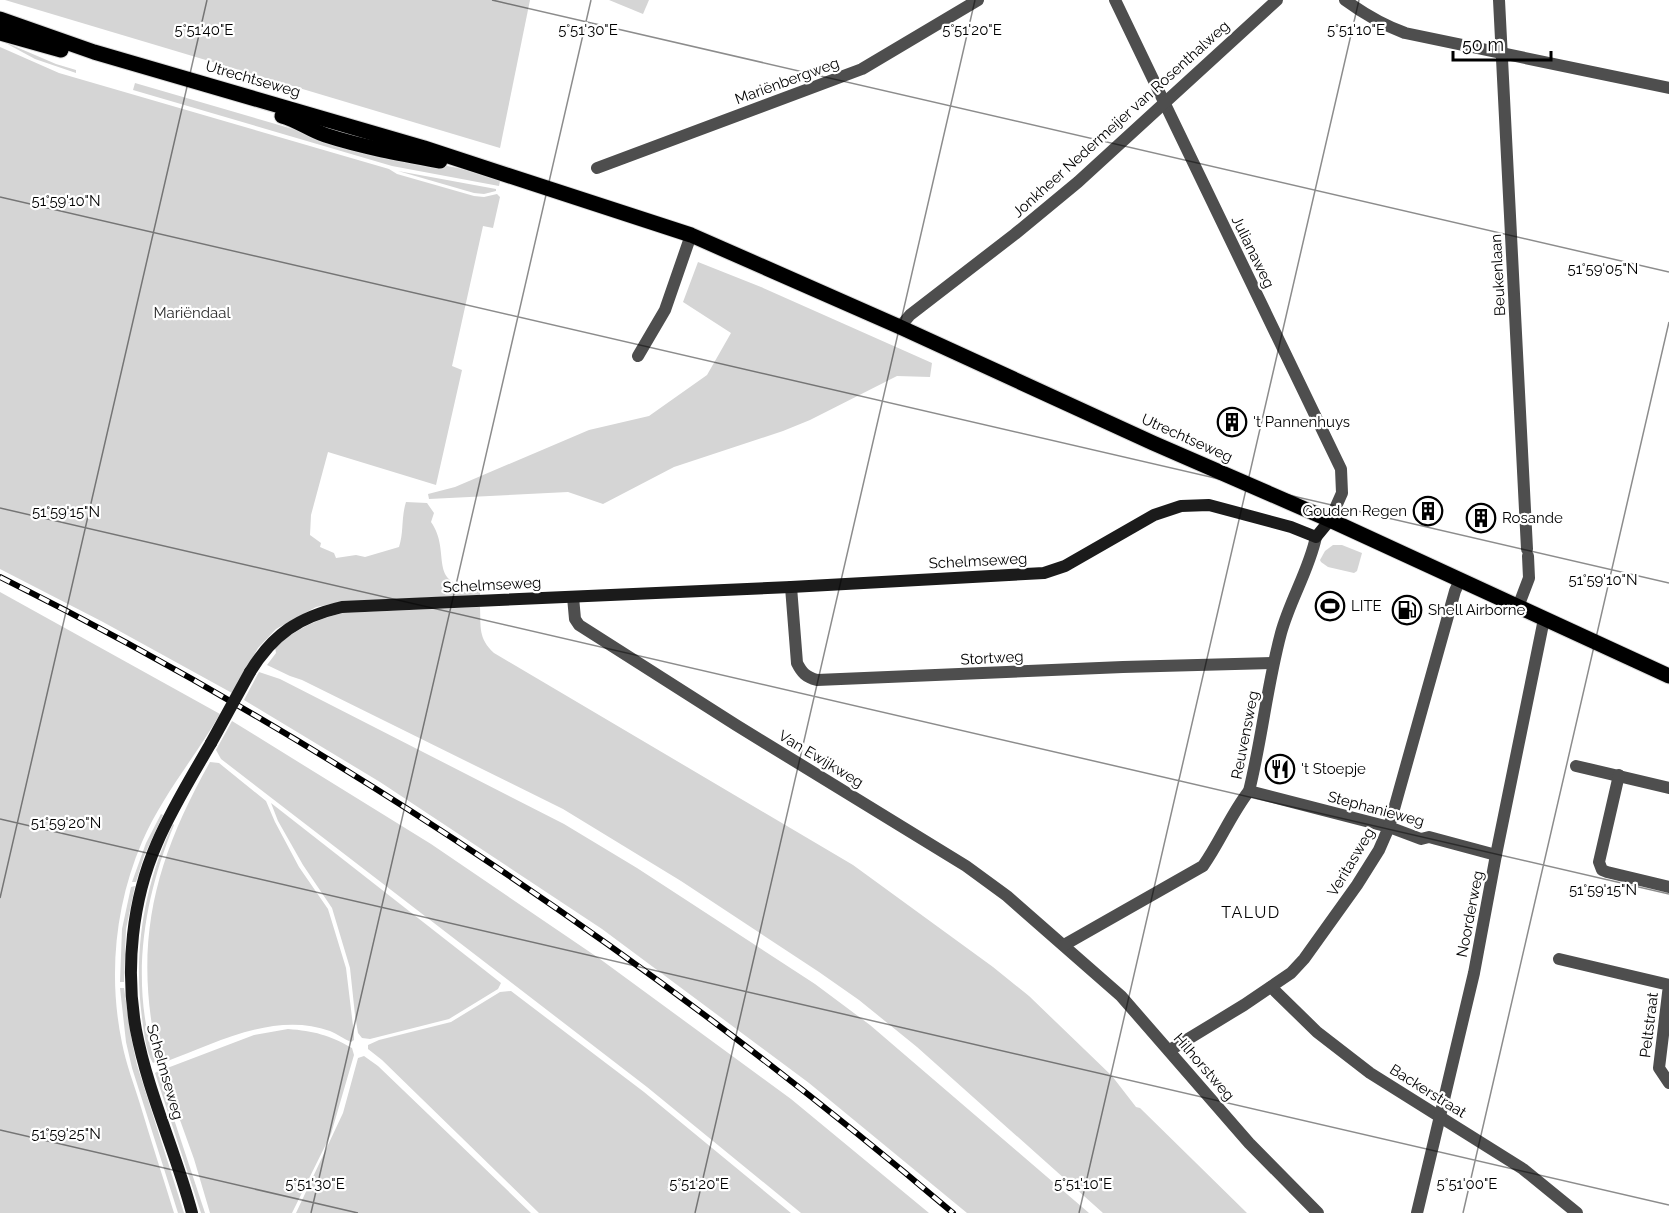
<svg xmlns="http://www.w3.org/2000/svg" width="1669" height="1213" viewBox="0 0 1669 1213" font-family="Raleway,sans-serif">
<rect width="100%" height="100%" fill="#fff"/>
<g fill="#d5d5d5">
<path d="M5 0H530L500 148Z"/>
<path d="M609 0H649L643 14Z"/>
<path d="M0 40 56 64 76 70V73L35 59Z"/>
<path d="M0 47 59 73 389 169 397 174 474 196 484 197 497 194 500 197 493 228 483 226 452 366 462 370 436 485 328 452 311 515 310 535 321 543 320 547 334 553 336 558 356 555 365 557 399 547C404 532 401 518 406 502L427 503 434 513 431 522C453 553 424 588 480 586V595L341 602 316 607 276 629 258 648 232 693 103 622 0 569Z"/>
<path d="M135 83 375 153 458 168 499 179 500 181 499 186 392 166 133 90Z"/>
<path d="M398 171 496 189V191L484 194 474 193Z"/>
<path d="M698 262 761 287 932 363 930 377 897 376 810 420 783 431 674 467 603 504 568 492 429 499 428 494 455 487 589 430 649 416 707 375 731 333 683 302Z"/>
<path d="M1333 545H1342L1362 553 1357 571 1354 573 1328 567 1321 562 1320 560 1325 551Z"/>
<path d="M0 592 220 714C195 757 162 796 142 842 115 905 108 976 122 1043 126 1064 134 1084 140 1104 151 1141 163 1177 174 1213H0Z"/>
<path d="M480 607C481 627 478 638 494 653L853 865 993 967 1029 996 1112 1076 1136 1107 1140 1108 1247 1213H1103L917 1047 859 1000 819 972 681 881 563 809 302 680 290 676 267 665 276 653 275 647C296 629 317 619 343 613Z"/>
<path d="M259 672 280 679 564 824 637 868 815 984 870 1025 1089 1213H967L809 1083 602 929 380 782 244 700Z"/>
<path d="M232 721 431 844 600 959 791 1099 929 1213H801L647 1087 221 759 216 750Z"/>
<path d="M210 762 219 763 266 801 275 822 299 867 328 909 346 968 354 1034V1040L351 1042C344 1039 337 1034 330 1031 275 1011 216 1043 165 1062L159 1061C132 947 153 863 210 762Z"/>
<path d="M271 803 501 983 498 989 449 1019 370 1039 362 1038 358 1033 355 1015 350 968 332 908 303 865 278 821Z"/>
<path d="M161 814 163 815 144 856 136 882H132L146 843Z"/>
<path d="M173 824 174 825C143 900 130 983 155 1062L153 1063C146 1052 144 1032 142 1018 133 951 144 885 173 824Z"/>
<path d="M135 886 126 929 124 982H120L122 929 131 887Z"/>
<path d="M120 988H124L132 1042 137 1065 184 1213H178L132 1068 126 1042Z"/>
<path d="M511 991 644 1092 791 1213H539L382 1060 368 1049V1045L379 1040 451 1022 500 992Z"/>
<path d="M288 1029C314 1031 329 1035 352 1048L354 1055 331 1134 292 1213H210L194 1159 162 1070 254 1035Z"/>
<path d="M364 1056 378 1066 531 1213H296L343 1113 358 1058Z"/>
<path d="M158 1071 205 1213H201L155 1073Z"/>
</g>
<g fill="none" stroke-linecap="round" stroke-linejoin="round">
<g stroke="#dbdbdb" stroke-width="17">
<g id="primary">
<path d="M0 19 94 52 424 148 691 235 900 327 1153 443 1330 520 1669 676"/>
<path d="M0 33 61 50"/>
<path d="M282 116C297 120 310 130 325 135 362 147 401 154 440 161"/>
</g>
</g>
<g stroke="#4e4e4e" stroke-width="12">
<path d="M1115 0 1165 104"/>
<path d="M1345 0C1364 14 1383 25 1405 33L1669 88"/>
<path d="M1499 0 1527 549"/>
<path d="M597 168 862 69 978 0"/>
<path d="M638 356 665 310 691 235"/>
<path d="M791 587 797 663C802 673 806 677 817 680L1123 667 1273 663"/>
<path d="M573 597 575 619 579 625 736 725 966 866 1007 896 1121 996 1249 1143 1318 1213"/>
<path d="M1518 607 1529 578 1528 556"/>
<path d="M1576 766 1669 788"/>
<path d="M1619 775 1599 862 1602 870 1607 872 1669 887"/>
<path d="M1249 791 1389 827 1421 839 1429 837 1496 855"/>
<path d="M1064 945 1203 866C1220 842 1231 814 1249 791 1262 739 1267 685 1281 633 1290 600 1309 570 1316 537"/>
<path d="M1559 959 1669 985 1659 1068 1669 1083"/>
<path d="M1271 987 1317 1032 1370 1073 1523 1169 1577 1213"/>
<path d="M1170 1050 1244 1005 1291 973 1304 959 1357 885 1379 850 1389 827 1455 591 1460 580"/>
<path d="M1417 1213 1474 973 1496 855 1544 619"/>
</g>
<g stroke="#4e4e4e" stroke-width="12">
<path d="M1165 104 1341 469 1342 493 1330 520"/>
<path d="M900 327 910 315 1015 234 1078 182 1277 0"/>
</g>
<g stroke="#1b1b1b" stroke-width="12">
<path d="M250 672C273 634 299 617 342 607L791 587 1044 573 1065 566 1154 515 1181 506 1209 505 1291 527 1316 537 1330 520"/>
<path d="M192 1213C176 1152 148 1093 136 1030 125 969 132 900 157 843 172 808 192 776 211 743"/>
</g>
<use href="#primary" stroke="#000" stroke-width="15"/>
<g stroke="#000" stroke-width="6">
<path id="rail" d="M0 577C339 746 664 968 953 1213"/>
</g>
<use href="#rail" stroke="#fff" stroke-width="4" stroke-dasharray="11" stroke-linecap="butt"/>
<path stroke="#1b1b1b" stroke-width="12" d="M211 743 250 672"/>
</g>
<path fill="none" stroke="#000" stroke-width="1.5" stroke-opacity="0.45" d="M492 0 1669 272M0 197 1669 583M0 508 1669 894M0 819 1669 1205M0 898 207 0M0 1130 358 1213M311 1213 591 0M695 1213 975 0M1079 1213 1359 0M1463 1213 1669 322"/>
<defs>
<g id="building-ring" transform="scale(1.5)"><circle r="9.5" fill="#fff" stroke="#000" stroke-width="1.5"/><path d="M-4-6H4V6H1V3H-1V6H-4ZM-2.5-4.3h1.7v1.8h-1.7ZM.8-4.3h1.7v1.8H.8ZM-2.5-1h1.7V.8h-1.7ZM.8-1h1.7V.8H.8Z" fill="#000"/></g>
<g id="stadium-ring" transform="scale(1.5)"><circle r="9.5" fill="#fff" stroke="#000" stroke-width="1.5"/><path d="M0-5a6.5 5 0 1 0 0 10a6.5 5 0 1 0 0-10ZM-3.5-1.8h7v3.6h-7Z" fill="#000"/></g>
<g id="fuel-ring" transform="scale(1.5)"><circle r="9.5" fill="#fff" stroke="#000" stroke-width="1.5"/><path d="M-5.5-6h7V0h2V4h1.3V-2.5L3-4.5l.8-.8L6-3V5H2.5V1h-1V6h-7ZM-4.2-4.7v3.2H.2V-4.7Z" fill="#000"/></g>
<g id="restaurant-ring" transform="scale(1.5)"><circle r="9.5" fill="#fff" stroke="#000" stroke-width="1.5"/><path d="M-5-6h1v4h1v-4h1v4h1v-4h1v5L-1.5 .5V6h-2V.5L-5-1ZM5-6V6H3V1.5H1.5Q1.5-4 5-6Z" fill="#000"/></g>
</defs>
<g fill-rule="evenodd">
<use href="#building-ring" x="1232" y="422"/>
<use href="#building-ring" x="1428" y="511"/>
<use href="#building-ring" x="1481" y="518"/>
<use href="#stadium-ring" x="1330" y="606"/>
<use href="#fuel-ring" x="1407" y="610"/>
<use href="#restaurant-ring" x="1280" y="769"/>
</g>
<g text-anchor="middle" dominant-baseline="central" stroke-width="4.5" stroke-linejoin="round" paint-order="stroke">
<g font-size="15" fill="#000" stroke="#fff">
<text transform="translate(253 79) rotate(16)">Utrechtseweg</text>
<text transform="translate(787 81) rotate(-20)">Mariënbergweg</text>
<text transform="translate(1121 119) rotate(-42)">Jonkheer Nedermeijer van Rosenthalweg</text>
<text transform="translate(1253 252) rotate(64)">Julianaweg</text>
<text transform="translate(1498 275) rotate(-93)">Beukenlaan</text>
<text transform="translate(1187 438) rotate(24)">Utrechtseweg</text>
<text transform="translate(978 561) rotate(-3)">Schelmseweg</text>
<text transform="translate(492 585) rotate(-3)">Schelmseweg</text>
<text transform="translate(992 658) rotate(-3)">Stortweg</text>
<text transform="translate(1245 735) rotate(-79)">Reuvensweg</text>
<text transform="translate(821 759) rotate(31)">Van Ewijkweg</text>
<text transform="translate(1376 809) rotate(15)">Stephanieweg</text>
<text transform="translate(1351 862) rotate(-59)">Veritasweg</text>
<text transform="translate(1470 914) rotate(-79)">Noorderweg</text>
<text transform="translate(1649 1025) rotate(-83)">Peltstraat</text>
<text transform="translate(1204 1067) rotate(49)">Hilhorstweg</text>
<text transform="translate(165 1072) rotate(74)">Schelmseweg</text>
<text transform="translate(1428 1091) rotate(32)">Backerstraat</text>
</g>
<g font-size="15" fill="#2c2c2c" stroke="#fff">
<text x="192" y="313">Mariëndaal</text>
</g>
<g font-size="15" fill="#000" stroke="#fff" text-anchor="start">
<text x="1253" y="422">'t Pannenhuys</text>
<text x="1407" y="511" text-anchor="end">Gouden Regen</text>
<text x="1502" y="518">Rosande</text>
<text x="1351" y="606">LITE</text>
<text x="1428" y="610">Shell Airborne</text>
<text x="1301" y="769">'t Stoepje</text>
</g>
<g font-size="16" letter-spacing="1.5" fill="#000" stroke="#fff">
<text x="1251" y="912">TALUD</text>
</g>
</g>
<g font-size="15" text-anchor="middle" fill="#000" stroke="#fff" stroke-width="4.5" stroke-linejoin="round" paint-order="stroke">
<text x="204" y="35">5°51'40"E</text>
<text x="588" y="35">5°51'30"E</text>
<text x="972" y="35">5°51'20"E</text>
<text x="1356" y="35">5°51'10"E</text>
<text x="66" y="206">51°59'10"N</text>
<text x="1603" y="274">51°59'05"N</text>
<text x="66" y="517">51°59'15"N</text>
<text x="1603" y="585">51°59'10"N</text>
<text x="66" y="828">51°59'20"N</text>
<text x="1603" y="895">51°59'15"N</text>
<text x="66" y="1139">51°59'25"N</text>
<text x="315" y="1189">5°51'30"E</text>
<text x="699" y="1189">5°51'20"E</text>
<text x="1083" y="1189">5°51'10"E</text>
<text x="1467" y="1189">5°51'00"E</text>
</g>
<path d="M1453 51v9h98v-9" fill="none" stroke="#000000" stroke-width="3"/>
<text x="1462" y="51" font-size="18" fill="#000000" stroke="#ffffff" stroke-width="4.5" paint-order="stroke">50 m</text>
</svg>
